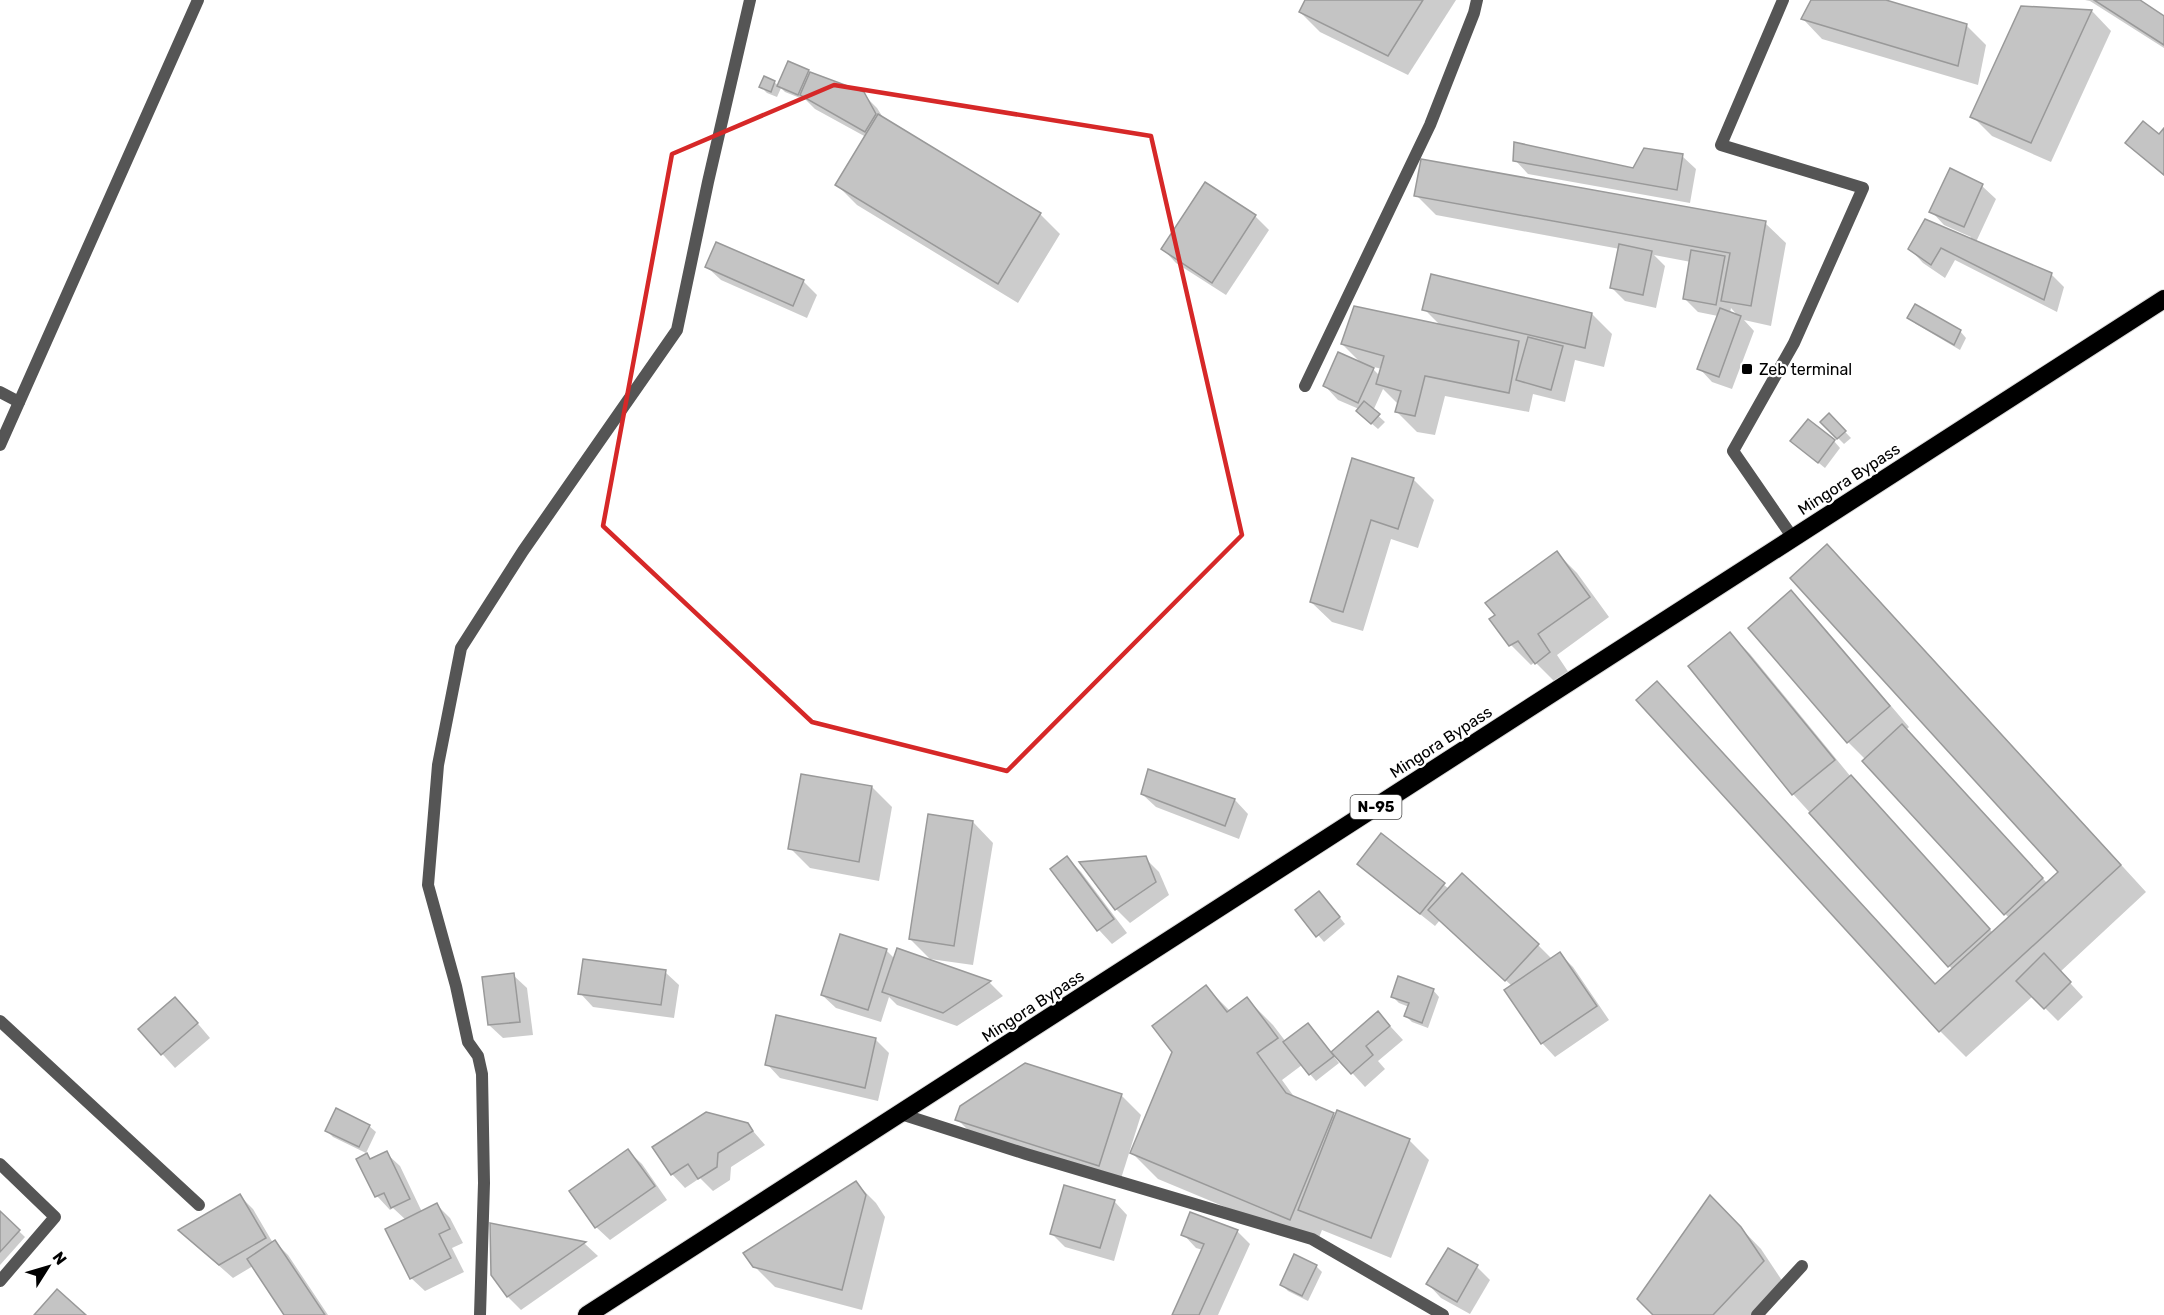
<svg xmlns="http://www.w3.org/2000/svg" width="2164" height="1315" viewBox="0 0 2164 1315" font-family="Rubik,sans-serif">
<rect width="100%" height="100%" fill="#fff"/>
<g fill="#0003" fill-rule="evenodd">
<path d="M1306 0H1456L1408 75 1320 32 1300 12Z"/>
<path d="M1812 0H1881L1966 25 1986 45 1978 85 1822 39 1803 19Z"/>
<path d="M2085 0H2137L2164 18V48L2090 1Z"/>
<path d="M2022 8 2092 11 2111 31 2051 162 1992 136 1972 116Z"/>
<path d="M808 71 863 94 877 108 884 119 1040 214 1060 234 1018 303 857 205 837 185 866 137 815 109 805 99V100L785 92 781 88 777 97 767 93 761 87 774 82 779 86Z"/>
<path d="M2164 130V176L2127 143 2160 136Z"/>
<path d="M1682 156 1696 169 1690 203 1528 174 1515 160 1634 170Z"/>
<path d="M1951 170 1982 186 1996 199 1976 242 2051 274 2064 287 2057 312 1955 260 1945 278 1923 263 1910 249 1970 239 1971 237 1944 225 1931 211Z"/>
<path d="M1206 184 1255 216 1269 230 1226 295 1176 263 1163 249Z"/>
<path d="M1416 195 1765 223 1786 243 1771 326 1744 320 1754 331 1732 389 1712 382 1699 368 1718 316 1698 312 1684 298 1691 262 1654 255 1665 266 1656 308 1625 301 1611 287 1620 249 1436 215ZM1731 308 1739 317 1730 313Z"/>
<path d="M707 267 803 281 817 295 807 318 721 280Z"/>
<path d="M1424 309 1592 314 1612 334 1604 367 1575 360 1565 402 1533 394 1529 412 1445 396 1435 435 1417 432 1397 412 1399 405 1383 389 1373 411 1385 422 1378 429 1364 417 1359 409 1338 400 1325 386 1362 364 1342 344 1441 326ZM1370 366 1382 369 1380 376Z"/>
<path d="M1909 318 1960 331 1966 338 1960 350 1916 324Z"/>
<path d="M1829 415 1851 438 1844 444 1822 422Z"/>
<path d="M1834 441 1840 448 1825 468 1799 447Z"/>
<path d="M1353 460 1413 479 1434 500 1418 548 1391 539 1363 631 1332 622 1311 602Z"/>
<path d="M1827 546 1853 572 2146 892 2060 972 2083 997 2058 1021 2033 996 1966 1057 1940 1031 1638 700 1657 683 1936 985 1953 970 1793 794 1690 666 1730 634 1750 654 1851 777 1871 797 1993 933 2009 918 1865 761 1866 760 1848 742 1750 628 1791 592 1811 612 1909 727 1906 730 2047 883 2060 872Z"/>
<path d="M1557 553 1577 573 1609 617 1557 655 1569 673 1556 683 1535 662 1531 665 1511 645 1491 619Z"/>
<path d="M872 787 892 807 879 881 810 868 790 848Z"/>
<path d="M1142 794 1235 800 1248 814 1239 839 1156 807Z"/>
<path d="M973 822 993 843 973 965 930 959 910 939Z"/>
<path d="M1382 835 1449 889 1538 945 1552 959 1560 954 1573 967 1609 1020 1555 1057 1542 1043 1506 990 1512 986 1440 920 1435 926 1373 877 1359 863Z"/>
<path d="M1067 858 1081 872 1127 933 1112 944 1099 930 1052 870Z"/>
<path d="M1145 858 1159 872 1169 895 1130 923 1116 909 1082 863Z"/>
<path d="M1325 899 1345 924 1324 942 1297 910Z"/>
<path d="M886 950 895 959 898 950 990 983 1003 996 957 1026 897 1005 889 997 881 1022 836 1008 822 995Z"/>
<path d="M665 972 679 985 674 1018 593 1007 580 993Z"/>
<path d="M513 975 527 988 533 1035 503 1038 489 1025Z"/>
<path d="M1206 987 1230 1011 1247 999 1273 1025 1286 1042 1331 1053 1378 1013 1403 1040 1378 1061 1385 1069 1365 1087 1334 1053 1332 1054 1339 1063 1316 1081 1302 1065 1282 1080 1295 1098 1336 1117 1409 1140 1429 1160 1391 1258 1322 1230 1316 1245 1158 1179 1132 1153Z"/>
<path d="M1433 990 1439 997 1428 1028 1412 1022 1406 1016 1409 1007 1399 1003 1393 997Z"/>
<path d="M188 1012 210 1038 175 1068 140 1029Z"/>
<path d="M875 1039 889 1053 878 1101 780 1078 767 1064Z"/>
<path d="M1121 1095 1141 1115 1119 1185 977 1139 957 1119Z"/>
<path d="M747 1124 765 1145 731 1167 730 1180 713 1191 700 1178 685 1188 672 1174Z"/>
<path d="M369 1126 376 1132 366 1153 333 1137 327 1131Z"/>
<path d="M628 1151 642 1164 667 1200 610 1240 596 1227Z"/>
<path d="M386 1153 400 1166 422 1212 437 1205 450 1218 463 1243 452 1248 464 1272 425 1291 411 1278 406 1220 393 1208 390 1210 377 1196 366 1155 371 1160Z"/>
<path d="M856 1183 876 1203 885 1217 862 1310 775 1287 754 1266Z"/>
<path d="M240 1196 253 1209 273 1243 275 1242 288 1255 328 1315H286L253 1266 233 1278 193 1243Z"/>
<path d="M1114 1201 1127 1215 1114 1261 1065 1247 1051 1233Z"/>
<path d="M0 1213 25 1237 0 1265Z"/>
<path d="M1730 1217 1761 1249 1783 1282 1752 1315H1655Z"/>
<path d="M491 1225 585 1244 598 1256 521 1310 508 1297 493 1274Z"/>
<path d="M1237 1231 1250 1244 1218 1315H1174L1203 1250 1196 1248 1183 1234Z"/>
<path d="M1316 1266 1322 1272 1308 1301 1288 1291 1282 1285Z"/>
<path d="M1477 1267 1490 1280 1470 1314 1441 1298 1428 1284Z"/>
</g>
<g fill="#c4c4c4" stroke="#999" stroke-width="1.5">
<path d="M1305 0H1423L1388 56 1299 12Z"/>
<path d="M1811 0H1886L1967 24 1958 66 1801 19Z"/>
<path d="M2094 0H2140L2164 16V45Z"/>
<path d="M2021 6 2092 10 2031 143 1970 117Z"/>
<path d="M788 61 809 70 798 95 777 86Z"/>
<path d="M810 72 864 92 876 114 865 132 800 95Z"/>
<path d="M764 76 775 81 771 92 759 87Z"/>
<path d="M878 114 1041 213 998 284 835 185Z"/>
<path d="M2143 121 2159 134 2164 128V175L2125 143Z"/>
<path d="M1514 142 1633 168 1644 148 1683 154 1677 190 1513 161Z"/>
<path d="M1421 159 1766 221 1751 306 1721 301 1730 253 1414 196Z"/>
<path d="M1950 168 1983 184 1964 227 1929 212Z"/>
<path d="M1205 182 1256 215 1212 283 1161 249Z"/>
<path d="M1925 219 2052 273 2044 300 1941 248 1931 265 1908 249Z"/>
<path d="M716 242 804 280 793 306 705 267Z"/>
<path d="M1619 244 1652 251 1643 295 1610 288Z"/>
<path d="M1691 250 1725 256 1716 305 1683 299Z"/>
<path d="M1431 274 1592 313 1585 348 1422 310Z"/>
<path d="M1915 304 1961 330 1954 345 1907 318Z"/>
<path d="M1354 306 1519 341 1509 393 1425 376 1415 416 1395 412 1401 391 1376 384 1384 356 1341 344Z"/>
<path d="M1720 308 1741 316 1719 377 1697 369Z"/>
<path d="M1528 337 1563 346 1551 390 1516 380Z"/>
<path d="M1338 352 1374 368 1358 403 1323 386Z"/>
<path d="M1364 401 1380 414 1371 424 1356 411Z"/>
<path d="M1829 413 1846 431 1837 439 1820 422Z"/>
<path d="M1808 419 1835 440 1818 463 1790 441Z"/>
<path d="M1352 458 1414 478 1398 529 1371 520 1343 612 1310 602Z"/>
<path d="M1827 544 2121 865 1939 1032 1636 700 1657 681 1935 984 2058 872 1790 578Z"/>
<path d="M1557 551 1590 597 1538 634 1550 652 1535 664 1518 641 1509 646 1489 619 1495 615 1485 603Z"/>
<path d="M1791 590 1890 706 1847 743 1748 628Z"/>
<path d="M1730 632 1835 760 1792 795 1688 666Z"/>
<path d="M1902 724 2043 878 2004 915 1862 761Z"/>
<path d="M1148 769 1235 799 1225 826 1141 794Z"/>
<path d="M801 774 872 786 859 862 788 849Z"/>
<path d="M1851 775 1990 929 1948 967 1809 813Z"/>
<path d="M928 814 973 821 954 946 909 939Z"/>
<path d="M1381 833 1445 883 1420 914 1357 864Z"/>
<path d="M1067 856 1114 919 1097 931 1050 869Z"/>
<path d="M1146 856 1156 882 1115 910 1079 862Z"/>
<path d="M1462 873 1539 944 1505 981 1428 910Z"/>
<path d="M1319 891 1340 917 1316 937 1295 910Z"/>
<path d="M840 934 887 949 868 1010 821 995Z"/>
<path d="M897 948 991 981 943 1013 882 992Z"/>
<path d="M1560 952 1597 1006 1541 1044 1504 990Z"/>
<path d="M2044 953 2071 982 2044 1009 2016 981Z"/>
<path d="M583 959 666 970 661 1005 578 994Z"/>
<path d="M514 973 520 1022 488 1025 482 977Z"/>
<path d="M1398 976 1434 989 1422 1023 1404 1016 1409 1003 1391 997Z"/>
<path d="M1206 985 1227 1012 1247 997 1278 1038 1257 1053 1286 1093 1334 1113 1290 1220 1130 1153 1172 1052 1152 1026Z"/>
<path d="M175 997 198 1023 161 1055 138 1029Z"/>
<path d="M1378 1011 1390 1026 1366 1046 1373 1055 1351 1074 1331 1052Z"/>
<path d="M776 1015 876 1038 865 1088 765 1065Z"/>
<path d="M1308 1023 1334 1056 1309 1075 1283 1042Z"/>
<path d="M1025 1063 1122 1094 1099 1166 955 1120 960 1106Z"/>
<path d="M336 1108 370 1125 359 1147 325 1131Z"/>
<path d="M1337 1110 1410 1139 1371 1238 1298 1210Z"/>
<path d="M706 1112 748 1123 753 1131 718 1153 717 1167 698 1179 688 1164 671 1175 652 1147Z"/>
<path d="M628 1149 655 1186 595 1228 569 1191Z"/>
<path d="M387 1151 410 1199 391 1208 384 1193 375 1197 356 1159 367 1153 370 1159Z"/>
<path d="M856 1181 866 1195 842 1290 753 1267 743 1253Z"/>
<path d="M1064 1185 1115 1200 1100 1248 1050 1234Z"/>
<path d="M240 1194 266 1238 219 1265 178 1230Z"/>
<path d="M1710 1195 1741 1227 1764 1261 1713 1315H1653L1637 1299Z"/>
<path d="M437 1203 450 1229 439 1234 451 1258 410 1279 385 1229Z"/>
<path d="M0 1211 20 1230 0 1252Z"/>
<path d="M1190 1212 1238 1230 1199 1315H1172L1204 1244 1181 1235Z"/>
<path d="M490 1223 586 1242 507 1297 491 1275Z"/>
<path d="M275 1240 325 1315H284L247 1259Z"/>
<path d="M1448 1248 1478 1265 1457 1302 1426 1284Z"/>
<path d="M1294 1254 1317 1265 1302 1296 1280 1285Z"/>
<path d="M57 1289 86 1315H34Z"/>
</g>
<g fill="none" stroke-linecap="round" stroke-linejoin="round">
<g stroke="#dbdbdb" stroke-width="20">
<path id="highway" d="M587 1315 2164 299"/>
</g>
<g stroke="#555" stroke-width="12">
<path d="M0 1021 199 1205"/>
<path d="M901 1114 1026 1154 1312 1239 1443 1315"/>
<path d="M0 1164 55 1217 0 1281"/>
</g>
<g stroke="#555" stroke-width="12">
<path d="M1783 0 1721 145 1863 188 1794 343 1733 451 1793 538"/>
<path d="M1305 386 1430 125 1474 13 1477 0"/>
<path d="M0 392 19 402"/>
<path d="M0 445 198 0"/>
<path d="M480 1315 484 1183 482 1074 478 1056 468 1042 456 986 428 885 438 765 461 648 523 551 677 330 708 182 750 0"/>
<path d="M1757 1315 1802 1266"/>
</g>
<use href="#highway" stroke="#000" stroke-width="18"/>
</g>
<path fill="none" stroke="#d62828" stroke-width="4.5" stroke-linejoin="round" d="M834 85 1151 136 1242 535 1007 771 812 722 603 526 672 154Z"/>
<rect fill="#000" stroke="#fff" stroke-width="2" x="1741" y="363" width="12" height="12" rx="3"/>
<g text-anchor="middle" dominant-baseline="central" stroke-width="4.5" stroke-linejoin="round" paint-order="stroke">
<rect fill="#fff" stroke="#4c4c4c" stroke-width="1.5" x="1350.5" y="795" width="51" height="24" rx="4.5"/>
<g font-size="15" font-weight="bold" fill="#000">
<text x="1376" y="807">N-95</text>
</g>
<g font-size="16" fill="#000" stroke="#fff" text-anchor="start">
<text x="1759" y="369">Zeb terminal</text>
</g>
<g font-size="16" fill="#000" stroke="#fff">
<text transform="translate(1849 479) rotate(-33)">Mingora Bypass</text>
<text transform="translate(1441 742) rotate(-33)">Mingora Bypass</text>
<text transform="translate(1033 1006) rotate(-33)">Mingora Bypass</text>
</g>
</g>
<g transform="translate(48 1267) rotate(53)" stroke="#ffffff" stroke-width="4.5" paint-order="stroke">
<path d="M0-4.5L10 22L0 15L-10 22Z" fill="#000000"/>
<text y="-9" font-size="16" font-weight="bold" text-anchor="middle" fill="#000000">N</text>
</g>
</svg>
